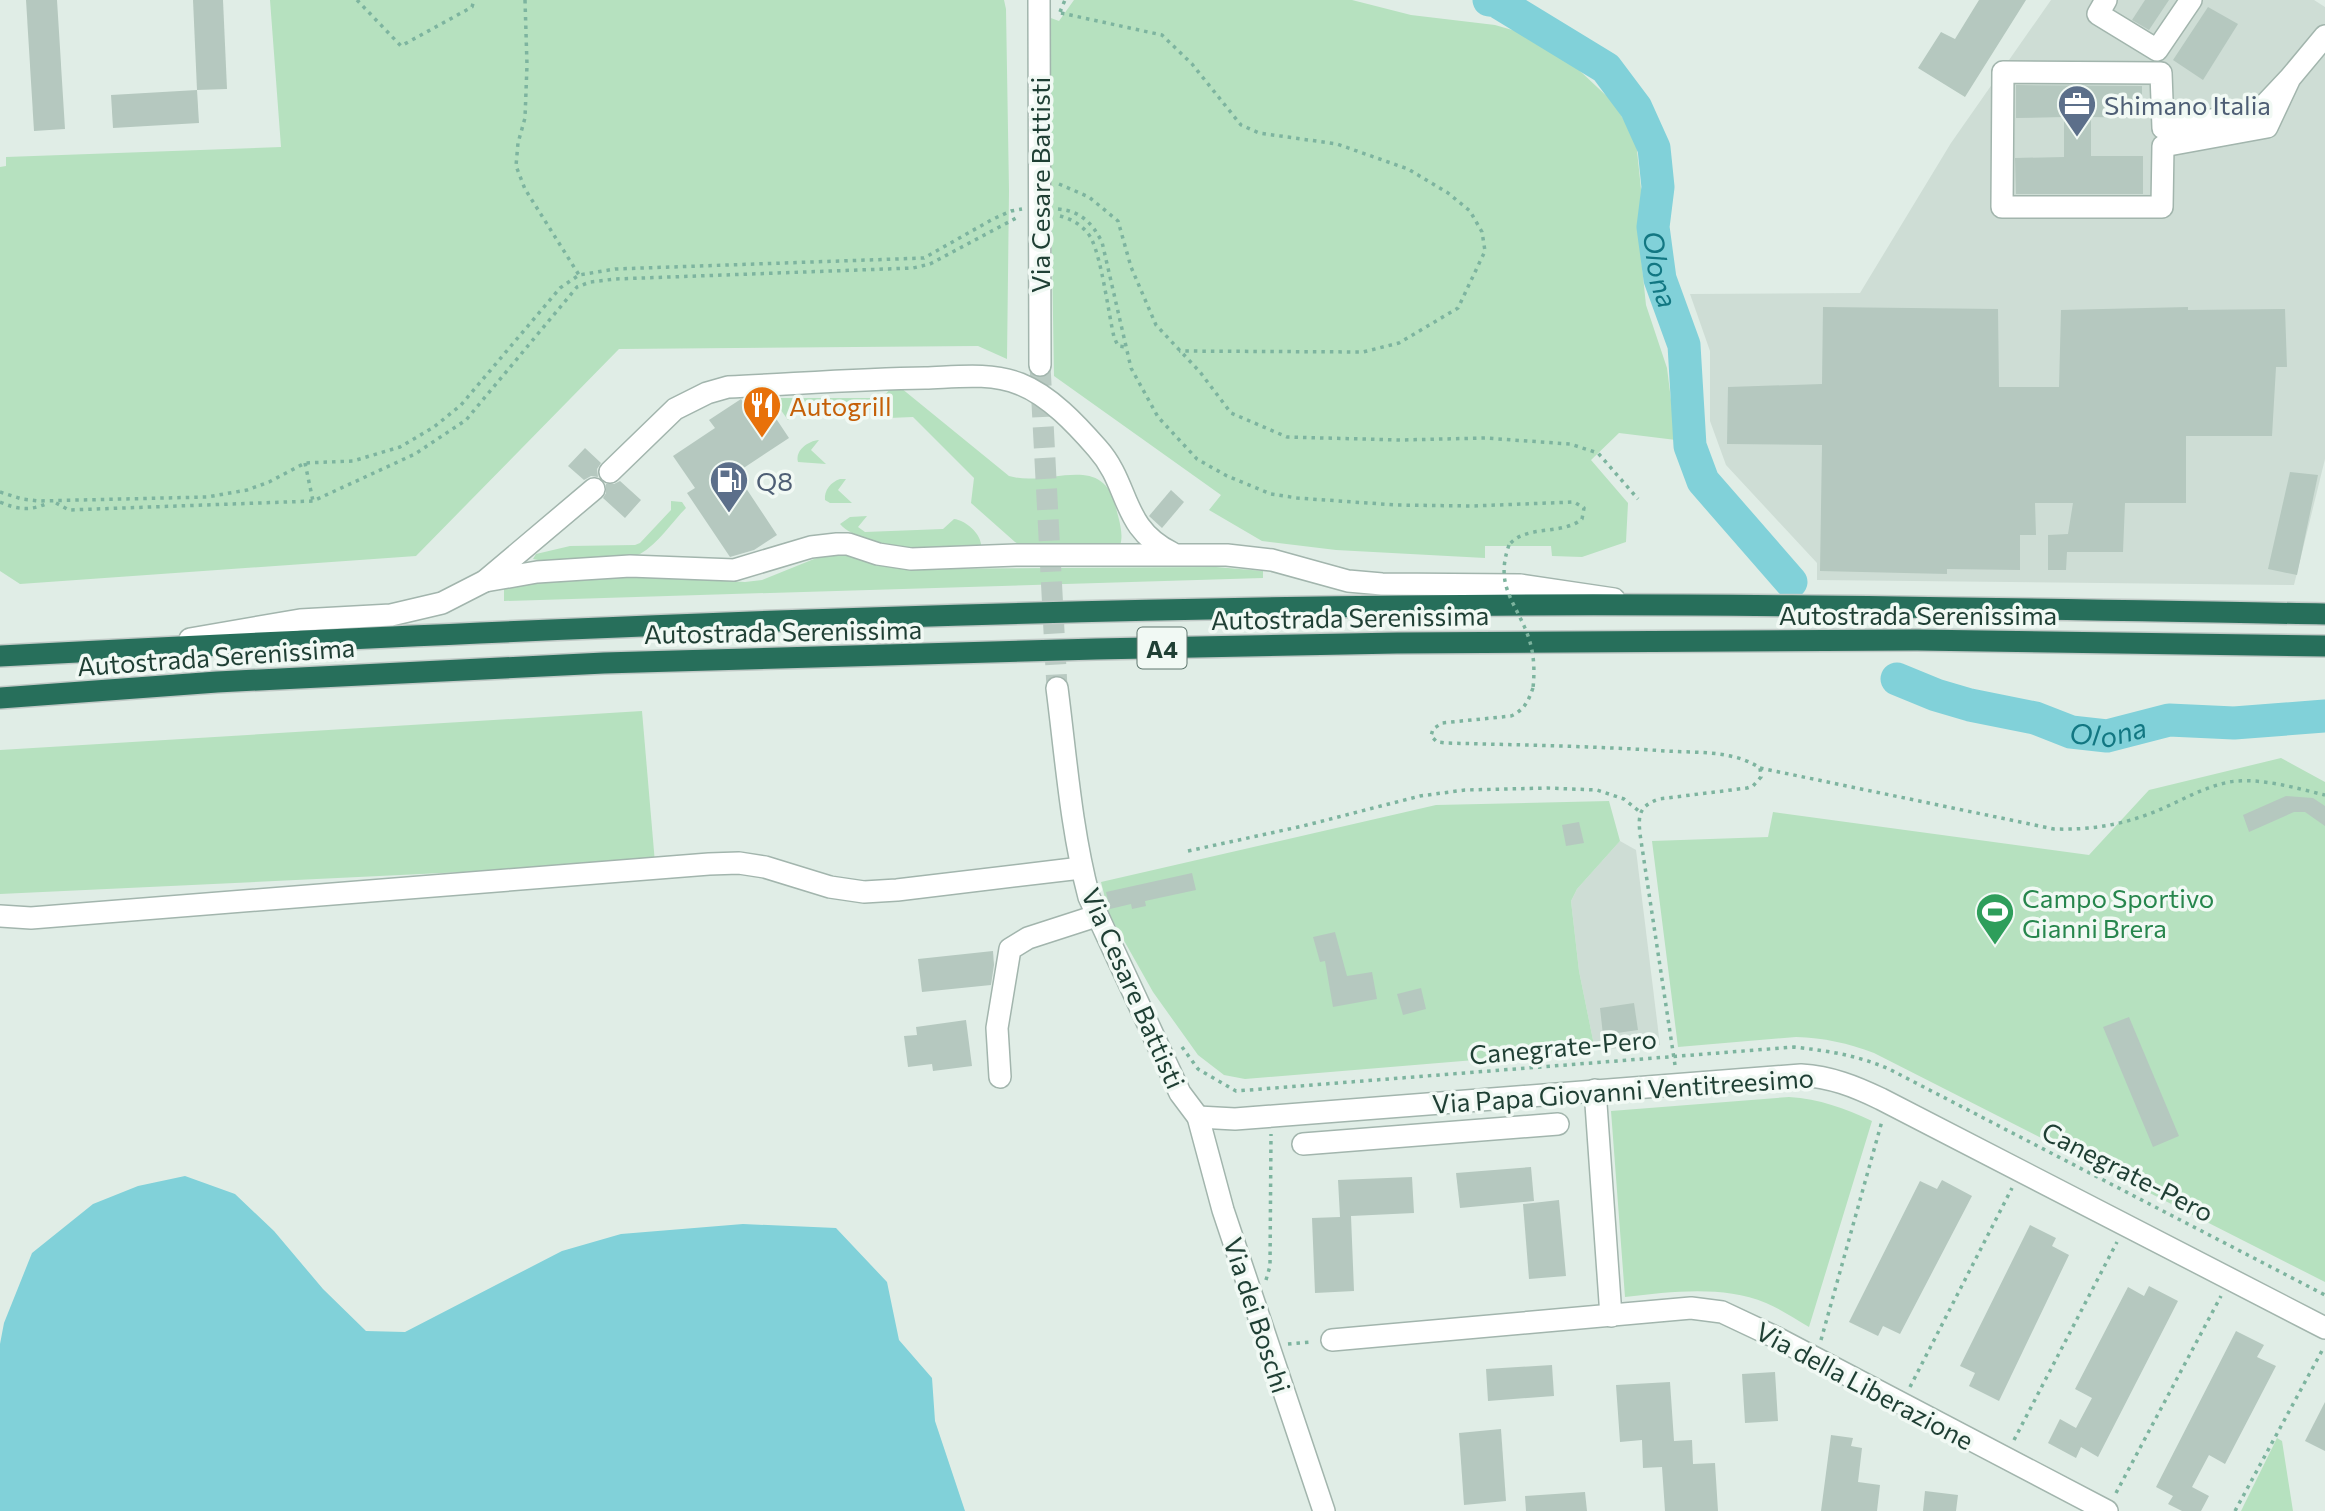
<svg xmlns="http://www.w3.org/2000/svg" width="2325" height="1511" viewBox="0 0 2325 1511" font-family="Commissioner,sans-serif">
<rect width="100%" height="100%" fill="#e0ede6"/>
<g fill="#ceddd5">
<path d="M2051 0H2314L2325 7V459L2294 585 1817 580V563L1726 465 1710 421V351L1690 294 1860 293 1951 143Z"/>
<path d="M1620 841 1636 850 1660 1045 1595 1050 1579 971 1571 901 1577 889Z"/>
</g>
<g fill="#b6e1bf">
<path d="M270 0H1004L1006 9 1009 191 1007 359 978 346 619 349 416 556 20 584 0 571V167L6 166V157L281 147Z"/>
<path d="M1074 0H1352L1411 15 1495 25 1526 34 1579 70 1614 103 1636 141 1641 189 1640 247 1646 305 1667 368 1676 440 1619 433 1591 460 1628 503 1626 542 1582 557 1552 556 1551 546H1485V558L1336 550 1262 541 1209 510 1221 495 1054 376 1048 17 1059 21Z"/>
<path d="M901 388 1009 476C1049 488 1103 450 1116 508 1119 520 1124 534 1120 546H1022L1015 542 971 503 974 478 913 417 889 418 888 409 816 411 803 408 788 420 775 402 778 398H879L884 396 890 389Z"/>
<path d="M819 440 811 450 826 464 798 462C795 450 808 441 819 440Z"/>
<path d="M840 479H846L838 490 852 503H830L825 500C824 490 831 482 840 479Z"/>
<path d="M671 501 682 502 686 508C672 522 658 544 640 554 627 561 548 563 533 559L536 554 570 546 635 545 640 543 671 510Z"/>
<path d="M867 516 858 527 865 532 943 529 954 519C965 520 980 533 981 544V546C937 548 906 555 864 538 855 534 847 532 840 524L850 517Z"/>
<path d="M838 553 853 555 899 569 1216 567 1263 571V578L504 601V588L513 584 636 576 745 582 762 580 814 559Z"/>
<path d="M642 711 655 863 0 894V750Z"/>
<path d="M2281 758 2325 782V1282L1874 1053C1848 1043 1824 1038 1796 1037L1678 1047 1652 841 1768 837 1773 812 2089 855 2149 790Z"/>
<path d="M1609 801 1620 841 1577 889 1571 901 1579 971 1595 1050 1245 1079 1224 1075 1198 1055 1153 992 1109 914 1101 882 1436 805Z"/>
<path d="M1789 1097C1820 1099 1844 1108 1872 1121L1809 1327C1795 1319 1781 1309 1766 1303 1721 1285 1672 1292 1625 1297L1611 1111Z"/>
<path d="M2277 1438 2282 1441 2293 1511H2241Z"/>
</g>
<path fill="#81d1d9" d="M185 1176 235 1194 274 1231 323 1289 366 1331 405 1332 562 1251 621 1234 743 1224 836 1228 887 1282 899 1340 932 1378 935 1421 965 1511H0V1344L4 1323 32 1253 93 1204 138 1186Z"/>
<g fill="none" stroke-linecap="round" stroke-linejoin="round">
<g stroke="#81d1d9" stroke-width="33">
<path id="s1" d="M1489 0 1496 1 1606 68 1636 108 1654 148 1658 187 1653 227 1660 279 1684 345 1690 446 1703 481 1791 582"/>
<path id="s2" d="M1897 679 1936 695 1970 705 2035 718 2071 732 2107 736 2169 720 2234 723 2325 716"/>
</g>
</g>
<g fill="#b5c8bf">
<path d="M26 0H57L65 129 34 131Z"/>
<path d="M193 0H223L227 89 197 90Z"/>
<path d="M1979 0H2026L1965 97 1918 68 1941 32 1955 39Z"/>
<path d="M2145 0H2169L2149 30 2132 20Z"/>
<path d="M2208 7 2238 24 2203 80 2173 60Z"/>
<path d="M2016 85 2142 86V118L2091 117V156H2143V194H2016L2015 158 2064 157V117L2016 118Z"/>
<path d="M197 90 199 123 113 128 111 95Z"/>
<path d="M1823 307 1998 309 1999 387H2059L2061 310 2188 307V310L2285 309 2287 367H2276L2272 436H2186V503H2125L2123 552H2067L2066 570H2048V535L2068 534 2073 503H2035L2036 535H2020V570L1947 569V574L1820 571 1822 445 1727 444 1728 387 1822 384Z"/>
<path d="M741 399 750 412 765 402 789 438 736 473 777 535 754 550 730 557 687 493 695 488 673 456 715 428 709 420Z"/>
<path d="M585 448 601 463 597 469 598 477 591 476 584 480 568 466Z"/>
<path d="M2290 472 2318 475 2297 575 2268 569Z"/>
<path d="M620 481 641 500 625 518 603 498 606 493V484H614Z"/>
<path d="M1171 490 1184 502 1162 528 1149 516Z"/>
<path d="M2286 796 2313 798 2325 806V826L2305 812H2294L2249 832 2243 815Z"/>
<path d="M1579 822 1584 843 1566 846 1562 825Z"/>
<path d="M1192 873 1196 890 1145 901 1146 906 1132 909 1131 904 1110 909 1106 892Z"/>
<path d="M1335 932 1347 976 1372 972 1377 999 1333 1007 1325 961 1320 962 1313 937Z"/>
<path d="M993 951 994 965 991 985 922 992 918 959Z"/>
<path d="M1421 988 1426 1009 1403 1015 1397 994Z"/>
<path d="M1634 1003 1638 1030 1603 1035 1600 1008Z"/>
<path d="M2129 1017 2179 1136 2153 1147 2103 1027Z"/>
<path d="M966 1020 972 1066 933 1071 932 1064 908 1067 904 1036 917 1035 916 1027Z"/>
<path d="M1531 1167 1534 1201 1460 1208 1456 1173Z"/>
<path d="M1412 1177 1414 1213 1351 1216 1354 1291 1315 1293 1312 1218 1340 1217 1338 1180Z"/>
<path d="M1942 1180 1972 1196 1900 1334 1883 1326 1878 1336 1849 1322 1920 1181 1937 1189Z"/>
<path d="M1559 1200 1566 1276 1529 1279 1523 1204Z"/>
<path d="M2030 1225 2056 1238 2052 1246 2069 1255 1999 1401 1969 1386 1975 1373 1960 1366Z"/>
<path d="M2149 1286 2178 1301 2098 1457 2081 1447 2076 1458 2048 1443 2060 1419 2076 1428 2092 1398 2075 1389 2128 1287 2144 1296Z"/>
<path d="M2236 1331 2264 1345 2257 1357 2276 1366 2225 1464 2209 1455 2192 1487 2209 1496 2201 1511H2182L2168 1504 2173 1496 2156 1487Z"/>
<path d="M1552 1365 1554 1396 1488 1401 1486 1369Z"/>
<path d="M1775 1372 1778 1421 1745 1423 1742 1374Z"/>
<path d="M1670 1382 1674 1441 1692 1440 1693 1464 1715 1463 1718 1511H1665L1662 1467 1643 1468 1642 1440 1620 1442 1616 1385Z"/>
<path d="M2325 1402V1451L2305 1441Z"/>
<path d="M1501 1429 1506 1501 1464 1505 1459 1433Z"/>
<path d="M1831 1435 1853 1438 1851 1446 1862 1448 1858 1482 1880 1485 1877 1511H1821Z"/>
<path d="M1925 1491 1958 1495 1956 1511H1923Z"/>
<path d="M1585 1492 1587 1511H1526L1525 1496Z"/>
</g>
<g fill="none" stroke-linecap="round" stroke-linejoin="round">
<path stroke="#b9cac2" stroke-width="21" stroke-dasharray="21 10" stroke-linecap="butt" d="M1040 365 1057 688"/>
<g stroke="#a2b5ad" stroke-width="24">
<g id="minor">
<path d="M1039 0 1040 365"/>
<path d="M2106 0 2098 14 2157 50 2191 0"/>
<path d="M2290 78 2267 127 2163 146 2162 207H2002L2003 72 2161 73 2163 128 2258 112 2290 78 2325 36"/>
<path d="M610 472 675 409 707 393 728 387C794 384 859 379 925 378 956 377 990 372 1020 384 1050 396 1076 424 1097 448 1131 486 1120 527 1172 553"/>
<path d="M485 581 537 572 630 566 734 570 811 547 837 544H848L878 554 911 559 1016 555H1227L1272 560 1348 581 1382 584 1520 585 1614 599"/>
<path d="M190 639 300 620 391 615 442 603 485 581 594 489"/>
<path d="M1057 688C1066 758 1071 829 1089 897L1180 1093 1198 1117 1223 1210 1324 1511"/>
<path d="M0 916 31 918 709 864 739 863 765 867 830 887 864 892 897 890 1081 868"/>
<path d="M1000 1077 997 1028 1010 949 1028 938 1096 916"/>
<path d="M1595 1090 1611 1316"/>
<path d="M1198 1117 1235 1119 1801 1075C1831 1077 1854 1086 1881 1099L2325 1328"/>
<path d="M1303 1144 1558 1124"/>
<path d="M1332 1340 1691 1308 1722 1312 1775 1337 2107 1511"/>
</g>
</g>
<g stroke="#c0c9c6" stroke-width="24">
<g id="highway">
<path d="M0 656C467 632 934 611 1402 606 1710 602 2017 609 2325 614"/>
<path d="M0 698 217 682 604 663 1096 649 1397 643 1917 640 2325 646"/>
</g>
</g>
<g stroke="#7db49f" stroke-width="3.5" stroke-dasharray="3.5 5" stroke-linecap="butt">
<path d="M357 0 401 46 472 7 474 0"/>
<path d="M525 0 527 65 525 118 518 143 516 166 525 189 579 275"/>
<path d="M1060 12 1065 0"/>
<path d="M1061 13 1162 35 1192 64 1241 125 1259 133 1337 144 1408 169 1448 193 1470 211 1482 232 1485 251 1458 308 1399 343 1363 352 1179 351"/>
<path d="M1059 184 1089 197 1118 221 1131 267 1156 325 1200 372 1231 413 1287 437 1400 440 1485 438 1570 444 1598 453 1638 499"/>
<path d="M1058 209C1081 211 1092 223 1102 242L1131 368 1158 417 1197 459 1227 476 1271 494 1297 498 1396 505 1472 506 1574 502 1584 508 1582 519C1561 536 1526 524 1509 545"/>
<path d="M1060 216C1072 219 1084 226 1091 238 1102 260 1108 311 1114 337L1118 346 1126 347"/>
<path d="M305 463 313 501"/>
<path d="M0 492 22 499 38 501 207 497 247 490 269 482 305 463 353 461 400 447 434 427 461 405 560 288 579 275 615 269 924 258 993 219 1011 211 1022 209"/>
<path d="M0 502C18 510 30 511 48 503"/>
<path d="M56 503 69 510 313 501 415 454 466 420 577 287 590 282 615 279 913 268 930 264 1020 216"/>
<path d="M1533 688C1528 702 1524 710 1511 716L1442 723 1433 729 1431 736 1437 742 1446 743C1519 745 1593 746 1666 751 1697 753 1733 750 1760 768L1761 777 1753 786 1747 788 1659 799C1639 806 1638 815 1640 834L1675 1065"/>
<path d="M1760 768 2054 829C2087 830 2117 826 2149 814 2176 804 2200 788 2229 782 2260 777 2295 788 2325 795"/>
<path d="M1188 851 1303 826 1420 796 1465 790 1547 788 1597 790 1624 799 1640 812"/>
<path d="M1182 1047 1198 1069 1236 1091 1794 1047C1828 1051 1857 1055 1889 1069L2325 1295"/>
<path d="M1266 1280 1270 1266 1271 1134"/>
<path d="M1821 1340 1882 1121"/>
<path d="M1288 1344 1312 1342"/>
<path d="M1910 1387 2012 1188"/>
<path d="M2014 1440 2117 1242"/>
<path d="M2116 1493 2221 1296"/>
<path d="M2235 1511 2324 1347"/>
</g>
<use href="#minor" stroke="#fff" stroke-width="21"/>
<use href="#highway" stroke="#276f5b" stroke-width="21"/>
<path stroke="#7db49f" stroke-width="3.5" stroke-dasharray="3.5 5" stroke-linecap="butt" d="M1509 545C1495 585 1514 600 1527 633 1534 651 1535 669 1533 688"/>
</g>
<defs>
<g id="office-pin" transform="scale(2.0125)"><path d="M0 17L-7.5 6A9.5 9.5 0 1 1 7.5 6Z" fill="#5c6f8a" stroke="#f1f9f4"/><path d="M-6-3h4V-5.5h4V-3h4V5H-6ZM-1-4.5V-3h2v-1.5ZM-6 0V1H6V0Z" fill="#fff"/></g>
<g id="restaurant-pin" transform="scale(2.0125)"><path d="M0 17L-7.5 6A9.5 9.5 0 1 1 7.5 6Z" fill="#e8710a" stroke="#f1f9f4"/><path d="M-5-6h1v4h1v-4h1v4h1v-4h1v5L-1.5 .5V6h-2V.5L-5-1ZM5-6V6H3V1.5H1.5Q1.5-4 5-6Z" fill="#fff"/></g>
<g id="fuel-pin" transform="scale(2.0125)"><path d="M0 17L-7.5 6A9.5 9.5 0 1 1 7.5 6Z" fill="#5c6f8a" stroke="#f1f9f4"/><path d="M-5.5-6h7V0h2V4h1.3V-2.5L3-4.5l.8-.8L6-3V5H2.5V1h-1V6h-7ZM-4.2-4.7v3.2H.2V-4.7Z" fill="#fff"/></g>
<g id="stadium-pin" transform="scale(2.0125)"><path d="M0 17L-7.5 6A9.5 9.5 0 1 1 7.5 6Z" fill="#2e9e5b" stroke="#f1f9f4"/><path d="M0-5a6.5 5 0 1 0 0 10a6.5 5 0 1 0 0-10ZM-3.5-1.8h7v3.6h-7Z" fill="#fff"/></g>
</defs>
<g fill-rule="evenodd">
<use href="#office-pin" x="2077" y="104"/>
<use href="#restaurant-pin" x="762" y="405"/>
<use href="#fuel-pin" x="729" y="480"/>
<use href="#stadium-pin" x="1995" y="912"/>
</g>
<g text-anchor="middle" dominant-baseline="central" stroke-width="7" stroke-linejoin="round" paint-order="stroke">
<rect fill="#f1f9f4" stroke="#5e776e" stroke-width="2" x="1137.5" y="627.5" width="49" height="41" rx="5"/>
<g font-size="24" font-weight="bold" fill="#1f3f34">
<text x="1162" y="648">A4</text>
</g>
<g font-size="26" fill="#4e5e75" stroke="#f1f9f4" text-anchor="start">
<text x="2104" y="104">Shimano Italia</text>
<text x="756" y="480">Q8</text>
</g>
<g font-size="26" fill="#1f3f34" stroke="#f1f9f4">
<text transform="translate(1039 185) rotate(-90)">Via Cesare Battisti</text>
<text x="1918" y="614">Autostrada Serenissima</text>
<text transform="translate(1350 617) rotate(-1)">Autostrada Serenissima</text>
<text transform="translate(783 631) rotate(-1)">Autostrada Serenissima</text>
<text transform="translate(216 656) rotate(-4)">Autostrada Serenissima</text>
<text transform="translate(1134 988) rotate(66)">Via Cesare Battisti</text>
<text transform="translate(1563 1046) rotate(-5)">Canegrate-Pero</text>
<text transform="translate(1623 1090) rotate(-4)">Via Papa Giovanni Ventitreesimo</text>
<text transform="translate(2128 1171) rotate(27)">Canegrate-Pero</text>
<text transform="translate(1258 1315) rotate(72)">Via dei Boschi</text>
<text transform="translate(1865 1385) rotate(28)">Via della Liberazione</text>
</g>
<g font-size="26" fill="#c56008" stroke="#f1f9f4" text-anchor="start">
<text x="789" y="405">Autogrill</text>
</g>
<g font-size="26" fill="#27864d" stroke="#f1f9f4" text-anchor="start">
<text x="2022" y="897">Campo Sportivo<tspan x="2022" dy="30">Gianni Brera</tspan></text>
</g>
<g font-size="28" font-style="italic" fill="#127782" stroke="#f1f9f4">
<text stroke="none"><textPath href="#s1" startOffset="352">Olona</textPath></text>
<text stroke="none"><textPath href="#s2" startOffset="220">Olona</textPath></text>
</g>
</g>
</svg>
